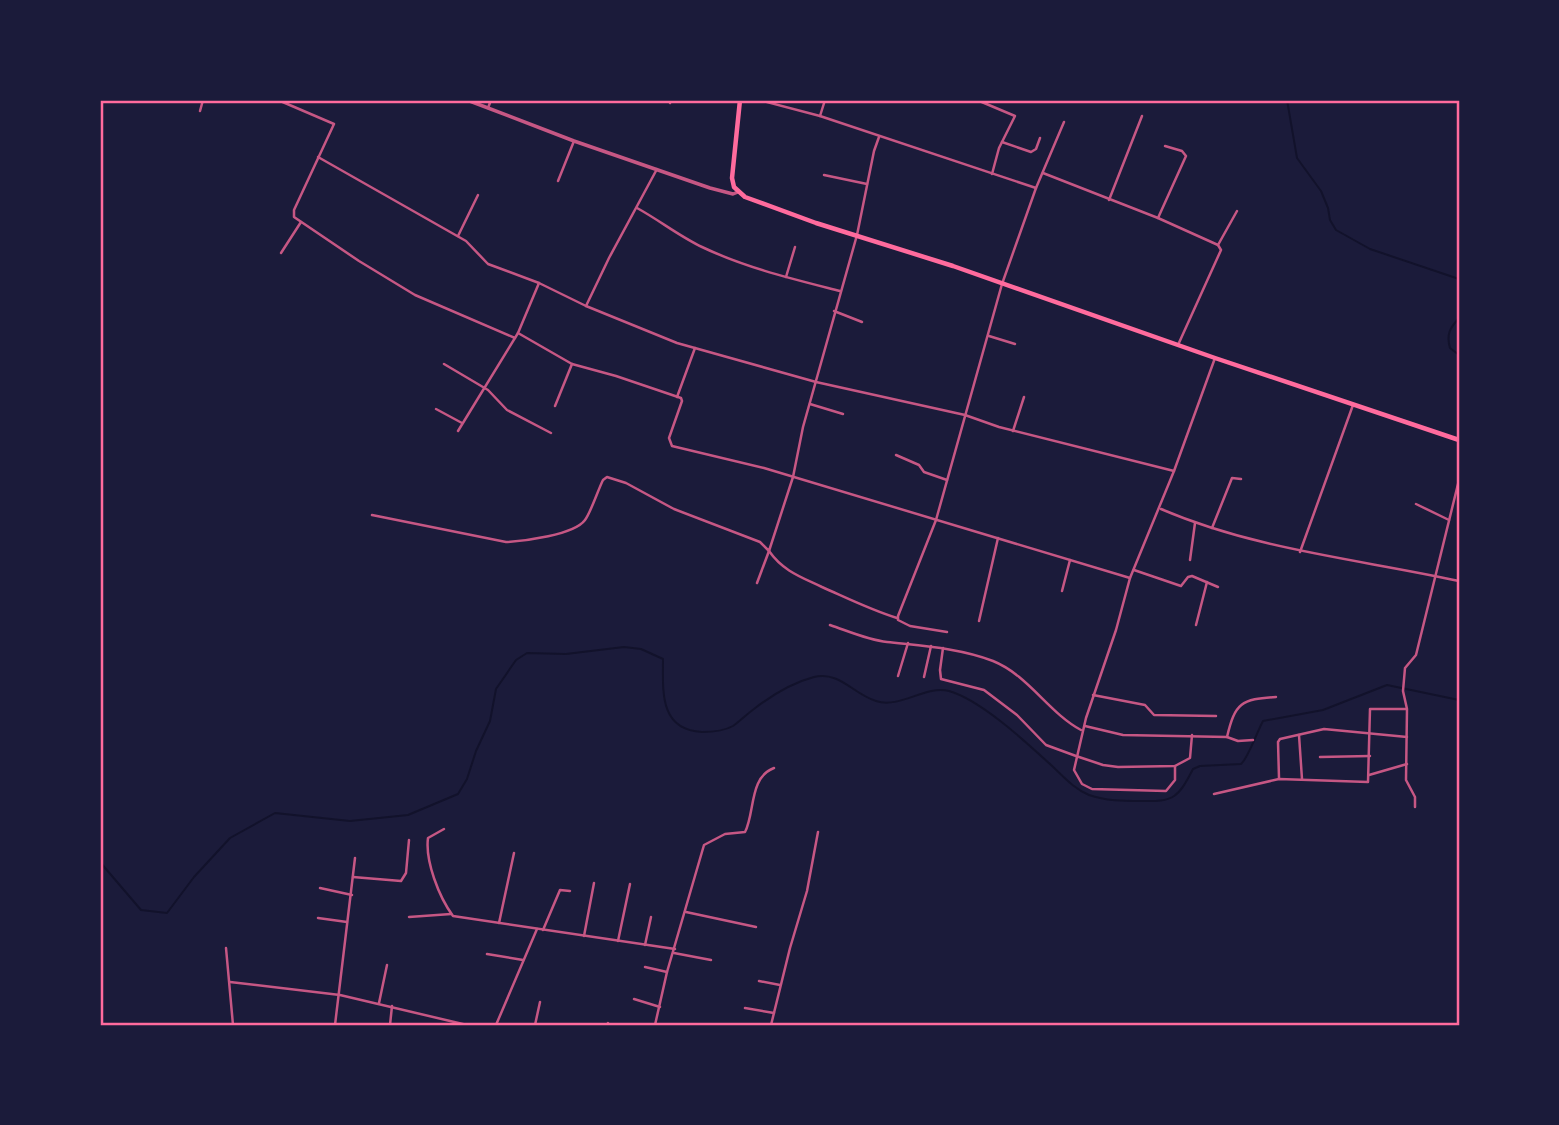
<svg xmlns="http://www.w3.org/2000/svg" width="1559" height="1125" viewBox="0 0 1559 1125" font-family="Ubuntu,sans-serif">
<rect width="100%" height="100%" fill="#1b1b3a"/>
<g fill="none" stroke-linecap="round" stroke-linejoin="round">
<g stroke="#12122b" stroke-width="2">
<path d="M1287 100 1297 158 1321 191 1328 208 1330 220 1336 230 1370 249 1459 279"/>
<path d="M1459 318C1450 328 1446 334 1450 348L1459 355"/>
<path d="M100 862 141 910 167 913 194 877 230 838 275 813 350 821 408 815 458 794 467 779 476 751 490 721 496 689 516 660 527 653 566 654 624 647 641 649 663 659C663 691 659 730 702 732 712 732 724 731 733 726 740 721 747 714 754 709 772 695 791 683 814 677 840 671 853 694 876 701 900 709 925 685 949 691 981 700 1027 743 1051 765 1063 776 1074 789 1089 795 1106 801 1123 801 1141 801 1174 802 1178 798 1193 769L1200 766 1241 764C1248 758 1257 732 1263 721L1323 710 1387 685 1459 700"/>
</g>
<g stroke="#c65784" stroke-width="2.5">
<path d="M278 100 334 124 294 210V217L359 261 415 295 515 338"/>
<path d="M759 100 820 116 1036 188"/>
<path d="M977 100 1015 116 999 148 992 174"/>
<path d="M670 103 671 100"/>
<path d="M488 108 491 100"/>
<path d="M200 111 203 100"/>
<path d="M820 116 825 100"/>
<path d="M1002 142 1031 152 1036 149 1040 138"/>
<path d="M318 157 466 241 488 264 539 283 586 306 677 343 816 382 965 415 999 427 1174 471"/>
<path d="M1043 173 1158 218 1218 245"/>
<path d="M824 175 867 184"/>
<path d="M558 181 574 141"/>
<path d="M1109 200 1142 116"/>
<path d="M637 208C659 220 679 236 702 247 746 268 793 279 840 291"/>
<path d="M1158 218 1186 156 1182 151 1165 146"/>
<path d="M458 236 478 195"/>
<path d="M281 253 301 222"/>
<path d="M786 277 795 247"/>
<path d="M539 283 518 333 572 364 616 376 681 398 682 401 669 438 672 446 764 468 1130 578"/>
<path d="M586 306 609 258 657 169"/>
<path d="M834 311 862 322"/>
<path d="M989 336 1015 344"/>
<path d="M1178 345 1221 250 1218 245 1237 211"/>
<path d="M444 364 488 390 507 410 551 433"/>
<path d="M677 397 695 348"/>
<path d="M810 404 843 414"/>
<path d="M555 406 572 364"/>
<path d="M436 409 462 423"/>
<path d="M458 431 518 333"/>
<path d="M1013 431 1024 397"/>
<path d="M896 455 919 465 924 472 947 480"/>
<path d="M1416 504 1449 520"/>
<path d="M1161 509C1257 550 1358 559 1459 581"/>
<path d="M372 515 506 542C524 541 574 535 585 520 591 512 598 490 603 480L607 477 626 483 674 509 760 542 769 551 793 477 803 427 857 235 874 151 879 137"/>
<path d="M1212 528 1232 478 1241 479"/>
<path d="M769 551C783 571 801 577 822 587 847 598 871 610 897 618"/>
<path d="M1300 552 1353 405"/>
<path d="M1190 560 1195 523"/>
<path d="M1134 570 1178 585 1181 586 1188 577 1192 576 1218 587"/>
<path d="M757 583 769 551"/>
<path d="M1062 591 1070 560"/>
<path d="M979 621 998 538"/>
<path d="M830 625C848 631 868 640 887 642 922 646 959 648 993 661 1028 675 1049 713 1081 730"/>
<path d="M1196 625 1207 582"/>
<path d="M947 632 910 626 898 620V616L936 520 1002 284 1036 188 1064 122"/>
<path d="M943 648 940 670 941 679 984 690 1017 715 1046 745 1076 756 1103 765 1118 767 1175 766 1190 758 1192 735"/>
<path d="M898 676 908 643"/>
<path d="M924 677 931 646"/>
<path d="M1093 695 1145 705 1154 715 1216 716"/>
<path d="M1085 726 1123 735 1227 737C1235 703 1241 699 1276 697"/>
<path d="M1299 735 1302 779"/>
<path d="M1227 737 1238 741 1253 740"/>
<path d="M1320 757 1370 756"/>
<path d="M1175 766V780L1166 791 1092 789 1082 784 1074 770 1086 718 1116 630 1130 578 1174 471 1215 358"/>
<path d="M1369 775 1407 764"/>
<path d="M1279 778 1278 742 1280 739 1324 729 1407 737"/>
<path d="M1214 794 1279 779 1368 782 1370 709H1406"/>
<path d="M1415 807V797L1406 780 1407 709 1403 691 1405 668 1416 655 1459 480"/>
<path d="M444 829 428 838C425 861 439 897 453 916L675 949"/>
<path d="M353 877 401 881 406 873 409 840"/>
<path d="M320 888 352 895"/>
<path d="M686 912 756 927"/>
<path d="M409 917 451 914"/>
<path d="M318 918 347 922"/>
<path d="M499 923 514 853"/>
<path d="M543 930 560 890 570 891"/>
<path d="M584 936 594 883"/>
<path d="M618 941 630 884"/>
<path d="M645 945 651 917"/>
<path d="M226 948 233 1025"/>
<path d="M674 953 711 960"/>
<path d="M487 954 523 960"/>
<path d="M645 967 667 972"/>
<path d="M759 981 780 985"/>
<path d="M230 982 340 995 467 1025"/>
<path d="M634 999 660 1007"/>
<path d="M379 1003 387 965"/>
<path d="M745 1008 774 1013"/>
<path d="M335 1025 355 858"/>
<path d="M390 1025 392 1006"/>
<path d="M496 1025 537 929"/>
<path d="M535 1025 540 1002"/>
<path d="M607 1025 608 1023"/>
<path d="M655 1025 667 972 704 845 725 834 745 832C755 813 749 777 774 768"/>
<path d="M771 1025 790 948 807 891 818 832"/>
</g>
<path stroke="#c65784" stroke-width="3.5" d="M467 100 574 141 710 188 733 194 738 192"/>
<path stroke="#ff6b9d" stroke-width="4.5" d="M740 100 732 178 734 187 745 197 816 223 953 266 1215 358 1459 440"/>
</g>
<rect width="1559" height="1125" fill="none" stroke="#1b1b3a" stroke-width="203"/>
<rect x="102" y="102" width="1356" height="922" fill="none" stroke="#ff6b9d" stroke-width="2.5"/>
</svg>
